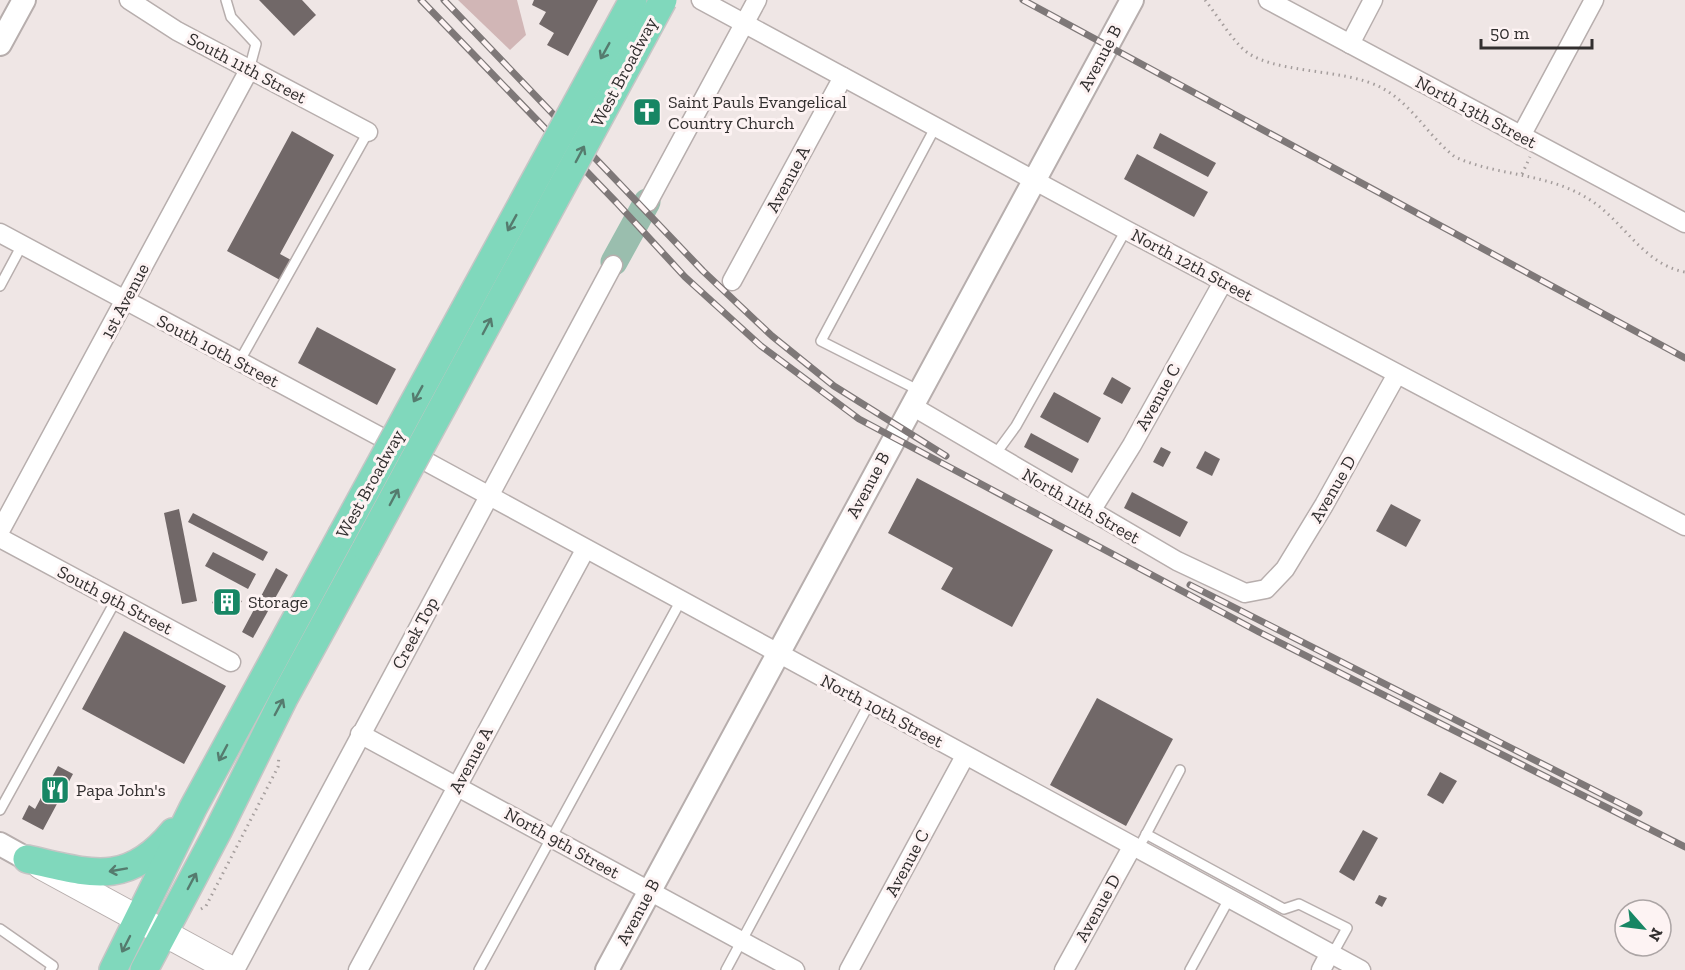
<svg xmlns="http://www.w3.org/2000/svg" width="1685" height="970" viewBox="0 0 1685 970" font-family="'Zilla Slab',serif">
<rect width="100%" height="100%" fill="#efe6e5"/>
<path fill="#d1b6b6" d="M458 0H517L526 35 510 50Z"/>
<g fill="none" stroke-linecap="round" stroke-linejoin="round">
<path stroke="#9abeae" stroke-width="27" d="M614 262 647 202"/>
</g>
<g fill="#716868">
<path d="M259 0H302L316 15 294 36Z"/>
<path d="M534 0H598L568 56 547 45 554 33 539 24 546 12 532 5Z"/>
<path d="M292 131 334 155 280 254 291 260 280 280 227 251Z"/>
<path d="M1160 133 1216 163 1208 177 1153 148Z"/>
<path d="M1137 154 1208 192 1194 217 1124 179Z"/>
<path d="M317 327 396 369 377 405 298 363Z"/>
<path d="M1112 377 1131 388 1122 404 1103 394Z"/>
<path d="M1054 392 1101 418 1088 443 1040 417Z"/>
<path d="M1031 433 1079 459 1072 473 1024 447Z"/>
<path d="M1161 447 1171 452 1163 467 1153 462Z"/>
<path d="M1205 451 1220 459 1212 476 1196 468Z"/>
<path d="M917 478 1053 550 1012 627 941 589 953 568 888 533Z"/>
<path d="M1132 492 1188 522 1180 537 1124 508Z"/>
<path d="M1391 504 1421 520 1406 547 1376 531Z"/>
<path d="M179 509 197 601 182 604 164 513Z"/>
<path d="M193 513 268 552 263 561 188 522Z"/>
<path d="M213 552 256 574 248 589 205 566Z"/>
<path d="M276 568 288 575 253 638 242 632Z"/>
<path d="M219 589 242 601 234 615 212 603Z"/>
<path d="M124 631 226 686 184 764 82 709Z"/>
<path d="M1097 698 1173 739 1126 826 1050 785Z"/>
<path d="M58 766 73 774 43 830 22 819 29 805 35 809Z"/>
<path d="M1440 772 1457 781 1443 804 1427 795Z"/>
<path d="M1363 830 1378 838 1354 881 1339 872Z"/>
<path d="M1379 895 1387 898 1382 907 1375 903Z"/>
</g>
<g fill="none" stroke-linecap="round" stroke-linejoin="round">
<g stroke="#b7aead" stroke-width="12">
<g id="service">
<path d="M226 0 231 17 256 44 249 70"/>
<path d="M0 286 22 245"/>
<path d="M239 362 368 132"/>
<path d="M920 391 821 341 936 126"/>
<path d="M994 456 1016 426 1126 230"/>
<path d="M0 810 116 600"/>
<path d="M1146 834 1284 909 1299 904 1347 928 1332 955"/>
<path d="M1143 840 1180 770"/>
<path d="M0 929 53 966 50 970"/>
<path d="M479 970 680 602"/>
<path d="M726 970 869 704"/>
<path d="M1190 970 1229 899"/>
</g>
</g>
<g stroke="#b7aead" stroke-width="21">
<g id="minor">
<path d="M129 0 177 31 368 132"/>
<path d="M701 0 1126 230 1685 526"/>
<path d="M1268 0 1685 223"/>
<path d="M1350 44 1373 0"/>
<path d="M1521 136 1594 0"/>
<path d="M648 202 757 0"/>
<path d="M0 233 405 450 1361 970"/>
<path d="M732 281 843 77"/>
<path d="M912 406 1177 561 1245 593 1266 589 1285 569 1324 505 1397 374"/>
<path d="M1091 511 1132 445 1223 282"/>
<path d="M0 531 249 70"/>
<path d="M0 538 231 662"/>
<path d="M360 734 795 970"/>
<path d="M235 970 613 265"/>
<path d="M358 970 585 550"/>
<path d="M849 970 965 756"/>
<path d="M1064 970 1132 847"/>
<path d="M1321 970 1330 953"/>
</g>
</g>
<g stroke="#b7aead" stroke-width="26">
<g id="tertiary">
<path d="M0 44 24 0"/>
<path d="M0 844 27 859"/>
<path d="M607 970 1132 0"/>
</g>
</g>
<g stroke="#b7aead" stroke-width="28">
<path id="secondary" d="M41 866 232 970"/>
</g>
<g stroke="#c6c5c5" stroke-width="30">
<g id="primary">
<path d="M27 859C90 873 127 888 173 832"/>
<path d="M113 970 193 808 341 536"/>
<path d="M144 970 218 831 284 698 366 548"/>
</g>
</g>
<g stroke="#a59e9d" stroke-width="3" stroke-dasharray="1.5 4.5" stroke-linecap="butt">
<path d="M1205 0C1217 15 1228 34 1242 48 1269 75 1343 67 1382 88 1413 105 1428 136 1455 157 1497 176 1547 173 1587 198 1623 219 1642 264 1685 272"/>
<path d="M1522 174 1530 157"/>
<path d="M201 909 206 906 278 767 279 756"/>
</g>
<use href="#service" stroke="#fff" stroke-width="9"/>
<use href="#minor" stroke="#fff" stroke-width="18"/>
<use href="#tertiary" stroke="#fff" stroke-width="22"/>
<use href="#secondary" stroke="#fff" stroke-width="26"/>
<use href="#primary" stroke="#80d8bc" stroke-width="27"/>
<g stroke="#7e7878" stroke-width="7">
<g id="rail">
<path d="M421 0 616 202 685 277 761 346 859 419 1259 632 1685 847"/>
<path d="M444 0 703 271 772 336 834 386 946 456"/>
<path d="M1023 0 1685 358"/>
<path d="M1190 585 1639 813"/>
</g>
</g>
<use href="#rail" stroke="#fdf3f3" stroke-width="4.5" stroke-dasharray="14" stroke-linecap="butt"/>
<g stroke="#c6c5c5" stroke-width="30" stroke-linecap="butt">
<g id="primary-bridge">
<path d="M341 536 633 0"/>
<path d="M366 548 663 0"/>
</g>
</g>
<use href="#primary-bridge" stroke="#80d8bc" stroke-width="27"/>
</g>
<defs><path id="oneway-shaft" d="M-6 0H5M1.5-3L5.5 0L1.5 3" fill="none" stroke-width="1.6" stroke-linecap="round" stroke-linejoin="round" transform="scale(1.5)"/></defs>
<g stroke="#557b6e">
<use href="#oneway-shaft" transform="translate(605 51) rotate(119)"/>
<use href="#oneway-shaft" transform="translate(580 154) rotate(-62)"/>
<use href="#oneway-shaft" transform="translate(512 223) rotate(119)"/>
<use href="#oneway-shaft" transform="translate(487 326) rotate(-62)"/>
<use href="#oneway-shaft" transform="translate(418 394) rotate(119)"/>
<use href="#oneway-shaft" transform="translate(394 497) rotate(-62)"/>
<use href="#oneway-shaft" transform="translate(279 707) rotate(-62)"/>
<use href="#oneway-shaft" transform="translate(223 753) rotate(118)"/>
<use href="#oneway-shaft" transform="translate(118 870) rotate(170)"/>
<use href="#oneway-shaft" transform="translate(192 881) rotate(-62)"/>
<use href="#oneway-shaft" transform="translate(126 944) rotate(117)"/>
</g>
<defs>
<g id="church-square" transform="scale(1.5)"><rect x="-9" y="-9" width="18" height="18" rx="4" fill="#178664" stroke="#fdf3f3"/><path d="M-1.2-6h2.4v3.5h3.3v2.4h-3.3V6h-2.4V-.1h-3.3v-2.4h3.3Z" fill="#fff"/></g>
<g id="building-square" transform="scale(1.5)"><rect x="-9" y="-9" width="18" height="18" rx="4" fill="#178664" stroke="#fdf3f3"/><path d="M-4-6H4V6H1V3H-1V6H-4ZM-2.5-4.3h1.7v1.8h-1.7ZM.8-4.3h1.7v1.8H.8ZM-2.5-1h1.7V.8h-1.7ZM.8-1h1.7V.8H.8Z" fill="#fff"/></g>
<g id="restaurant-square" transform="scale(1.5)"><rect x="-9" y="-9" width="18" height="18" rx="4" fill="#178664" stroke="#fdf3f3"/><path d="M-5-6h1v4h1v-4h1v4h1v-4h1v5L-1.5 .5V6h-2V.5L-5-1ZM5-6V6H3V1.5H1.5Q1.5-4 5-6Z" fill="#fff"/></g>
</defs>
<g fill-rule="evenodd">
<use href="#church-square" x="647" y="112"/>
<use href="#building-square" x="227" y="602"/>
<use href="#restaurant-square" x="55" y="790"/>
</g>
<g text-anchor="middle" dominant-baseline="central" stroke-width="6" stroke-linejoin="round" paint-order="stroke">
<g font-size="18" fill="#322f2f" stroke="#fdf3f3">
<text transform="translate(1100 58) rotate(-62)">Avenue B</text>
<text transform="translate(247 68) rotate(28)">South 11th Street</text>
<text transform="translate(624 72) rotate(-62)">West Broadway</text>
<text transform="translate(1476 112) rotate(28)">North 13th Street</text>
<text transform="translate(788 179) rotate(-62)">Avenue A</text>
<text transform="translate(1192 265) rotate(28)">North 12th Street</text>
<text transform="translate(125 301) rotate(-62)">1st Avenue</text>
<text transform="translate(218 351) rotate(28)">South 10th Street</text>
<text transform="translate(1158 397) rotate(-61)">Avenue C</text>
<text transform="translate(370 484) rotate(-61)">West Broadway</text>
<text transform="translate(868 485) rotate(-62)">Avenue B</text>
<text transform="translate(1333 489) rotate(-60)">Avenue D</text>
<text transform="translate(1081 506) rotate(30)">North 11th Street</text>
<text transform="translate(115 600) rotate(28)">South 9th Street</text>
<text transform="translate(415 633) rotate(-62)">Creek Top</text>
<text transform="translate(882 711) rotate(28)">North 10th Street</text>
<text transform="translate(471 760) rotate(-62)">Avenue A</text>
<text transform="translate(562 843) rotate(29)">North 9th Street</text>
<text transform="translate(907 863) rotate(-62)">Avenue C</text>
<text transform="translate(1098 908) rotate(-61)">Avenue D</text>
<text transform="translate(638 912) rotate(-62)">Avenue B</text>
</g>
<g font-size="18" fill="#322f2f" stroke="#fdf3f3" text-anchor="start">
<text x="668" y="102">Saint Pauls Evangelical<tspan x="668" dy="21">Country Church</tspan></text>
<text x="248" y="602">Storage</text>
<text x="76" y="790">Papa John's</text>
</g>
</g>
<g transform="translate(1643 928) rotate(118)"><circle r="28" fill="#fdf3f3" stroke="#aca5a5" stroke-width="1.5"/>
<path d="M0-4.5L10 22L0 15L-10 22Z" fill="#178664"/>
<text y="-9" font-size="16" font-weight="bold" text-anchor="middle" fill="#322f2f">N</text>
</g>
<path d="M1481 39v9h111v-9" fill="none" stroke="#322f2f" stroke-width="3"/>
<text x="1490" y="39" font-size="18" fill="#322f2f" stroke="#fdf3f3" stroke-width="4.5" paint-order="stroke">50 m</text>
</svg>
